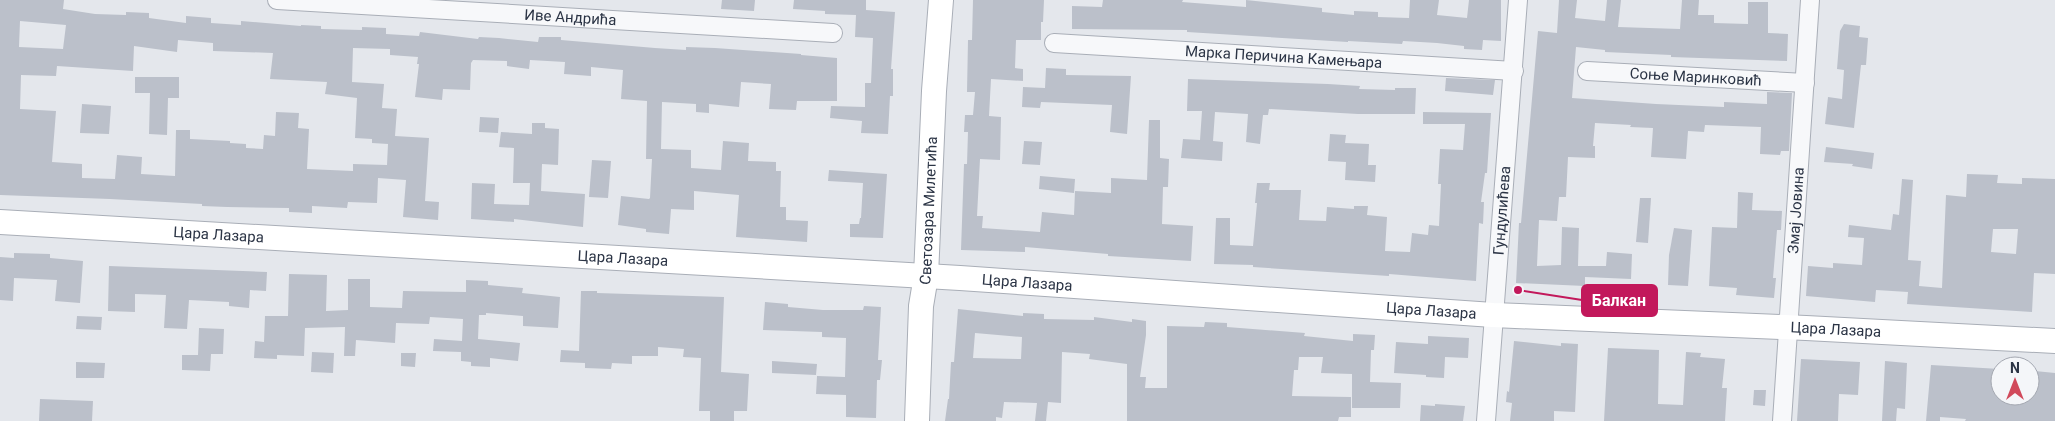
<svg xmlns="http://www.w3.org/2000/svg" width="2055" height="421" viewBox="0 0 2055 421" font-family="Roboto,sans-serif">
<rect width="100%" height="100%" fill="#e4e7ec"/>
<g fill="#bbc0ca" fill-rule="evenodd">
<path d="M0 0H64L63 9 95 14 126 15V12L149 13V18L186 23V16L211 18V23L241 25V21L301 26V25L321 26V29L362 30V27L386 28V34L419 36 420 32 478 39 479 37 499 38 538 42 539 37H561V40L655 48 686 50V47L715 48 801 54V55L837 58V101H797L796 110 769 109 771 84 741 82 739 107 709 104V113L696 112V104L662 102 661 149 691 150V168L721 170 723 141 749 143 748 161 776 162V171H781L780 207H786V220L808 221 807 242 736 237 739 195 694 191V210L671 209 669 234 646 232V229L618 225 621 196 649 199 650 198 652 159H646L647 101 621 99 623 70 591 67V76L564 74 565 62 530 60 529 69 507 66V61L473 60 471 63 470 90 443 89 442 100 415 97 419 64H417L418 57 390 55V49L353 48 352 82 384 84 382 108 397 109 395 136 429 138 425 201 439 202 438 220 403 217 406 180 378 178 377 203 348 202 347 208 312 206V213L289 212V208L227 207 202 206V204L110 199 0 195ZM20 21 66 25 63 49 19 47ZM178 40 213 43V51L273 53 270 79 327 82 325 94 357 98 355 138 372 139V143L388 144 387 165 353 164V171L307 169 309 129 298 128 299 113 276 112 275 136 264 135 263 149 246 148V144L230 143V141L190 139V130H176L175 176 141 174 142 157 117 155 115 179 82 178V164L52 162 56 111 20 109 21 75 56 76 57 66 133 71 134 46 177 52Z"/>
<path d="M722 0H755L754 11 721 9Z"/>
<path d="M794 0H866V10L895 12 891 69H893V96H890L888 134 861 133 862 121 830 118 831 106 865 107V83H871L873 38 855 37 856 15 825 14V11L793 9Z"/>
<path d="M973 0H1044L1043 22H1041V40H1016L1015 68 1023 69V81L991 79 989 116 1001 117 1000 160 980 159 977 216H983L982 228 1040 232 1042 212 1074 215 1075 191 1111 193V178L1147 180 1149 120H1160V158L1169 159 1168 187H1163L1162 224 1193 226 1191 261 1108 256V254L1025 247V252L961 250 964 164H967L968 132H964L965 115H973L975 92H967L968 40H972Z"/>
<path d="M1103 0H1183L1182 2 1246 7V0L1322 8V12L1354 15V11L1378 12V17L1409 18 1410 0H1439L1437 15 1467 18 1469 0H1501V41L1483 40 1482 50 1464 49V46L1437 43 1403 41 1402 44 1348 41V42L1187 32V30L1072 29V6L1102 7Z"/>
<path d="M1559 0H1577L1575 18 1605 21 1607 0H1621L1618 27 1680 29 1682 0H1699L1698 15H1714V23L1748 24V2H1768V33L1788 34 1787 61 1671 57V55L1605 52V50L1576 47 1572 98 1656 104 1724 107V102L1767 104V92L1792 93 1789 151H1781L1780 155 1760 154 1761 127 1705 125 1704 132 1688 131 1686 159 1651 157 1653 128 1630 127 1631 125 1595 123 1593 146H1595V158L1568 157 1566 197H1559L1557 221 1539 220 1537 266 1561 265 1562 227 1579 228 1578 266H1606L1607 252 1632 254 1631 279 1585 277V286L1516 283 1519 223H1521L1538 31 1557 33Z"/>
<path d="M1844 24 1860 26 1859 37 1868 38 1866 65H1861L1854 128 1825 124 1828 97 1842 99 1844 70 1837 69 1840 31Z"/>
<path d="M1046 68 1066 69V75L1131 76 1127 134 1110 132 1112 105 1041 102 1040 108 1022 107 1023 87 1045 88Z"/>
<path d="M135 77H179V98H168L167 135 149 134 150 93H135Z"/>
<path d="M1446 78 1495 80 1493 95 1445 91Z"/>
<path d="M1188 79 1328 84 1360 86 1359 89 1395 90V88H1416L1415 114H1358L1269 109 1268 115H1263L1260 144 1246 142 1248 114 1215 112 1213 141 1223 142 1222 161 1181 158 1183 139 1200 140 1202 111H1187Z"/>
<path d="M82 104 111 106 109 134 80 133Z"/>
<path d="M1423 112 1491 113 1487 173H1485L1481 202H1484L1483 224 1479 223 1476 281 1389 274V276L1253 267V265L1214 264 1216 218H1230V245L1253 246 1257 203H1255L1257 183H1270L1269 190H1301L1299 220 1326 221 1327 207 1354 209V206H1368L1367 215 1387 217 1385 251 1410 252 1412 233 1428 235 1429 225 1439 226 1441 184H1438L1440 149 1463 150 1465 124H1423Z"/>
<path d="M480 117 499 118 498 133 479 132Z"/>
<path d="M532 123H545V128L559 129 558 165 542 164 541 191 585 194 583 227 514 219V222L471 219 472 183 495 184 494 204 529 205 530 183H513L514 148 499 147 501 132 532 134Z"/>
<path d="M1330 134 1346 135 1345 143 1369 144 1368 165H1376L1375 182 1345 180 1346 162 1328 161Z"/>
<path d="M1024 141 1042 142 1040 165 1022 164Z"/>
<path d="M1826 147 1874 153 1872 169 1852 166 1853 164 1824 162Z"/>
<path d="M592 160 611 161 608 198 589 197Z"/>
<path d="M829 170 887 174 883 238 850 237V224H859L860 218H861L863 183 828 181Z"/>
<path d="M1967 174 1998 175 1997 183 2022 184V178L2055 179V274L2034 273 2032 312 1907 304 1908 292 1876 290 1875 302 1806 296 1808 266 1833 268V263L1862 265 1864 238 1848 237 1849 225 1891 230 1893 214 1899 215 1902 179 1913 180 1908 260 1921 261 1919 286 1942 288 1946 195 1966 197ZM1993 229H2018L2016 254 1991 252Z"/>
<path d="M1040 176 1075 179 1074 193 1039 189Z"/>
<path d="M1738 192 1753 193 1752 210 1782 211 1781 230H1777L1773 278H1776L1774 298 1736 295 1737 288 1709 286 1712 227 1737 228Z"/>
<path d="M1640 198H1651L1648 243 1636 242Z"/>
<path d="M1674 228 1692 230 1688 286 1668 285 1669 255Z"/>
<path d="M14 253 50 254V258L83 261 80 303 55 301 57 280 14 278 13 301 0 300V257L14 258Z"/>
<path d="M109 266 267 272 266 291 250 290 249 308 229 306V302L189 300 187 329 164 328 166 295 135 294V312L108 311Z"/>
<path d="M289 274 327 275 326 311 348 310V279H370V307L402 308 403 291 466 292V280L488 281V285L523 288 522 293 560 297 558 328 523 326V316L486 313V315H479L478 339 520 343 518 361 490 358V367L471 366V362L461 361V352L433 351 434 339 462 341 463 319 430 317 429 324 396 323 395 343 356 340 355 356H344L345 327 305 328 304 356 277 355V359L254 358 255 341 264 342 265 316H288Z"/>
<path d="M581 291H597V293L724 297 721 372 749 374 747 411H734V421H710V411H699L701 358 683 357 684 349 658 347V356H632V364L612 363 611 369 585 368V363L560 362 561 350 579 351Z"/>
<path d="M765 302 788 304V307L823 310H863L864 306 881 307 878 360H882L880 380H877L876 418 846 417V395L816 394 817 376 845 377 846 338 822 337V332L763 330Z"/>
<path d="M958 309 1023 316V313L1044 314V319L1094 320V317L1132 322V319L1146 321V335L1140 377H1146L1145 388H1167V326L1204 327 1205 322 1227 323V327L1305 333 1304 336 1353 341V334L1375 335 1374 350H1371L1370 382 1401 383 1400 408H1352V374L1321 373 1323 357H1299L1298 370H1294L1292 396 1351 397V417H1339L1338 421H1127V364L1089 359 1090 354 1062 352 1061 403 1048 402 1046 421H1035L1037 403 1004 402 1002 418 996 417V421H945L948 399H949L951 362H954ZM975 333 1022 337 1021 359 973 358Z"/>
<path d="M77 316 102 317 101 330 76 329Z"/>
<path d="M199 328 224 329 223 354H211L210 371 182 370V355H198Z"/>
<path d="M1428 336 1469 338 1468 358 1445 357 1444 378 1426 377V375L1394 373 1396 342 1428 344Z"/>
<path d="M1514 341 1561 346V343L1578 344 1575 412 1554 411V421H1510L1512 403 1506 402 1507 391 1509 392Z"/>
<path d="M1608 348 1659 350 1658 404 1683 405 1686 352 1701 353 1700 357 1725 359 1722 388H1727L1725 421H1604Z"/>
<path d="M312 352 334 353 333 373 311 372Z"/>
<path d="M401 353H416L415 367 401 366Z"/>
<path d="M1801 359 1860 362 1858 395 1839 394 1838 421H1797Z"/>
<path d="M772 361 817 364 816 375 772 373Z"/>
<path d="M1885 361 1907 363 1905 409 1897 408 1896 421H1882Z"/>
<path d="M76 362 105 363 104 378H76Z"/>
<path d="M1931 365 2000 369V396H2033L2035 371 2055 373V421H1965L1966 419 1940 417V421H1926Z"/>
<path d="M1754 390H1766L1765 406 1753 405Z"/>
<path d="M40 399 93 401 92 421H39Z"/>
<path d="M1435 404 1465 406 1463 421H1420L1421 405 1435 406Z"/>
</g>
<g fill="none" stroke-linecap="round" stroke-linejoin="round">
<g stroke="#a9aeb7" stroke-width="20">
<g id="street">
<path id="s1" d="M277 0 833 33"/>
<path id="s2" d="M1054 43 1514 71"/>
<path id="s3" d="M1587 71 1805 83"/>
<path id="s4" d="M1486 421 1518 0"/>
<path id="s5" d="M1782 421 1810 0"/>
</g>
</g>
<g stroke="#a9aeb7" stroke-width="26">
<g id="secondary">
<path id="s6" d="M0 222 960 278 1493 315 1806 328 2055 341"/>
<path id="s7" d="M917 421 921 306 926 276 934 91 941 0"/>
</g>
</g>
<use href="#street" stroke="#f7f8fa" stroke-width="18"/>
<use href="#secondary" stroke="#fff" stroke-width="24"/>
</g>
<g text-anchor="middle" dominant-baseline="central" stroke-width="4" stroke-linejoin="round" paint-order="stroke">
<g font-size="15" fill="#2b3445" stroke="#f4f6f9">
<text stroke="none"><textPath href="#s1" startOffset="294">Иве Андрића</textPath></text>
<text stroke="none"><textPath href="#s2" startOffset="230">Марка Перичина Камењара</textPath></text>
<text stroke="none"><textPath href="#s3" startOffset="109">Соње Маринковић</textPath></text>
<text stroke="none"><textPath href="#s7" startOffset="211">Светозара Милетића</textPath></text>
<text stroke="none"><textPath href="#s4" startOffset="211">Гундулићева</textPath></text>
<text stroke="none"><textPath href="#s5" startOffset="211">Змај Јовина</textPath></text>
<text stroke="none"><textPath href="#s6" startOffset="219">Цара Лазара</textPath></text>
<text stroke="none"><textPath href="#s6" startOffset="624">Цара Лазара</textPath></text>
<text stroke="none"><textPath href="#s6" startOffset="1029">Цара Лазара</textPath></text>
<text stroke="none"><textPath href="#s6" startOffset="1434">Цара Лазара</textPath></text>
<text stroke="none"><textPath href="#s6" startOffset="1839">Цара Лазара</textPath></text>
</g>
</g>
<path fill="none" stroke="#c2185b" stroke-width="2" d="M1518 290L1582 300"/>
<circle fill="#c2185b" stroke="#f4f6f9" stroke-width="2" cx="1518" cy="290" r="5"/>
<rect fill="#c2185b" stroke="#c2185b" stroke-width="2" x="1582" y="285" width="75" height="31" rx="5"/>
<g font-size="16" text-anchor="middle" font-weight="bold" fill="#fff">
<text x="1619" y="306">Балкан</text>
</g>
<g transform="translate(2015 381)"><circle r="24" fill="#f4f6f9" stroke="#a4a8b1"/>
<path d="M0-4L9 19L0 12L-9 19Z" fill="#d1495b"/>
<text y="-8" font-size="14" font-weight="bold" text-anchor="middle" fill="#2b3445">N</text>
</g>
</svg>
